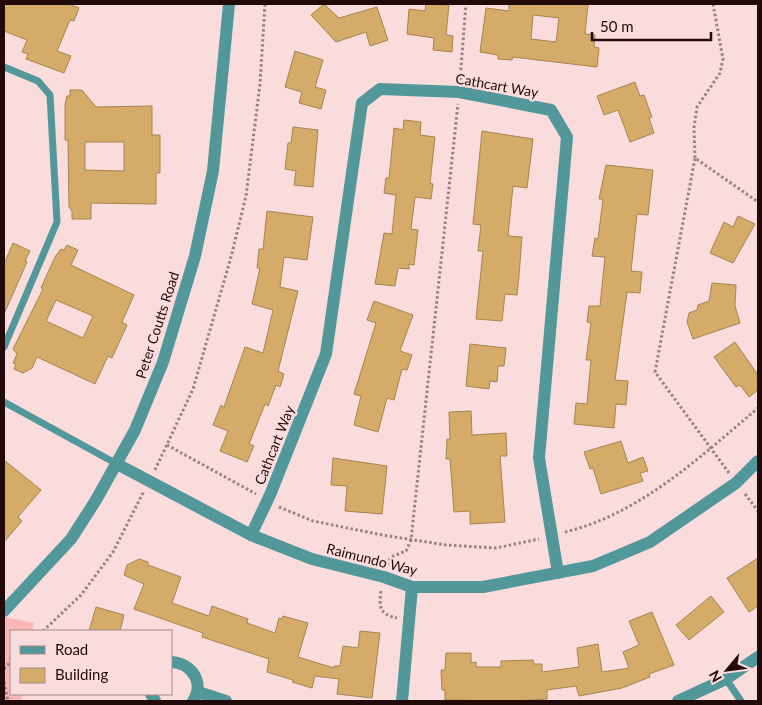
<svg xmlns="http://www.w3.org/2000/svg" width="762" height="705" viewBox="0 0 762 705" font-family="Lato,sans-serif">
<rect width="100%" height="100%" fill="#fbdcdc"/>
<path fill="#f9b7b7" d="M4 617 34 623 32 631H11V694H23L21 701H4Z"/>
<g fill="#d4ab68" stroke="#a6844d" fill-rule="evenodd">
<path d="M4 4H69L79 8 74 21 70 20 57 51 71 56 64 73 26 59 28 54 22 52 27 40 4 31Z"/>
<path d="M324 4 339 18 377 7 388 40 370 46 366 32 336 42 311 15Z"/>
<path d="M426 4 449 5 446 35 453 36 452 52 433 50 434 38 407 34 409 9 425 11Z"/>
<path d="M509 4H588L585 34 595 35 594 47 599 48 597 67 513 57 512 60 498 59V55L480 52 486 8 509 11ZM533 15 559 18 556 42 531 39Z"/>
<path d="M295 51 323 60 315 87 326 90 321 109 299 103 302 92 285 87Z"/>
<path d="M635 82 640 96 644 95 652 117 649 118 654 133 630 142 618 110 604 115 597 96Z"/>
<path d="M70 90H82L96 107 152 106V135H160V173H156V204L91 203V219H72V211L69 207 68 140H65V104L67 96H70ZM85 142H124V171L85 170Z"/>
<path d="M404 120 421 122 420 135 435 137 430 183 433 184 431 199 415 197 411 229 418 230 414 265 409 264V269L398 268 395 286 375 284 384 233 392 234 396 195 384 193 386 178H389L394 128 403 130Z"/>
<path d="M293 127 318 130 313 187 294 185 296 171 285 169 288 143H291Z"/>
<path d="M482 131 533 139 527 188 513 186 508 236 522 237 519 276 517 295 505 294 502 321 476 319 483 251H478L481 225 473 224Z"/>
<path d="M606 165 653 170 648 215 637 214 631 271 642 272 640 293 627 292 615 380 628 381 626 405 616 404 614 428 574 424 576 403 587 404 591 360H586L591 323 587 322 589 306H600L605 257 592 256 595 238 598 239 603 199H599Z"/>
<path d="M267 211 313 217 307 260 284 257 280 287 298 291 278 371 284 374 280 387 276 385 268 406 265 404 249 444 254 446 247 462 220 451 228 431 213 425 221 405 224 407 245 347 263 353 273 310 252 304 260 268H257L259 249H263Z"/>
<path d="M738 216 755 224 733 263 710 253 724 222 733 227Z"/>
<path d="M13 243 30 251 25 261 27 262 4 314V264Z"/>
<path d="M67 245 78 250 71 265 134 295 122 322 127 325 112 358 108 356 95 384 37 357 32 368 23 373 14 369 16 364 13 363 17 354 13 349 43 289 41 288 55 257 61 249 64 250ZM56 300 93 316 83 338 46 321Z"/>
<path d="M712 283 736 285 735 306 740 323 693 339 687 322 689 313 697 310 698 305 709 301Z"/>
<path d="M374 301 413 315 400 351 412 355 407 370 402 369 394 400 387 398 378 432 354 425 361 396 354 394 376 323 367 320Z"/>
<path d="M735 342 758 375V390L749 397 740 385 736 387 714 357Z"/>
<path d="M470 344 506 348 504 366H498L497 382 490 381 489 389 466 386Z"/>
<path d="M471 411 472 435 506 433 507 456H500L505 522 470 524V511L454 512 450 459H446L447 439H450L449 412Z"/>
<path d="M621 441 628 463 643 457 648 471 640 473 643 481 601 494 593 468 590 469 584 452Z"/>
<path d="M333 458 387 466 382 514 345 511 347 486 331 485Z"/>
<path d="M4 460 41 490 18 517 22 521 4 542Z"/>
<path d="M758 558V606L749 612 727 578Z"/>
<path d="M139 559 148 562V565L181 577 172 603 209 616 212 606 248 619 247 623 275 633 279 618 282 619 283 616 308 623 298 657 334 668V666H340L343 646 358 648 360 631 380 633 372 698 337 694 339 679 315 676 312 688 292 682 293 680 267 672 269 659 202 637 203 633 134 609 144 584 124 575 127 565Z"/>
<path d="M711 596 724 612 689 640 676 625Z"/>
<path d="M96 607 124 615 120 631H89Z"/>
<path d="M652 612 674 665 649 674 650 677 622 688 579 696 576 686 547 690V699L515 701 445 700V690H442L441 670H445L446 653H471V663L476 662V667H501V661L533 660 534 664H542V672L579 667 577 648 598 644 602 672 629 668 623 652 639 645 629 621Z"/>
</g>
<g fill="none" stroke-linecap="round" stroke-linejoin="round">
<g stroke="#9c8080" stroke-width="3" stroke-dasharray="2.5 2.5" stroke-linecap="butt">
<path d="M460 80 466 4"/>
<path d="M695 158 694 128 697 107 720 73 723 59 713 4"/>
<path d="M167 445 256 494"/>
<path d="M155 470 193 389 231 257 246 196 260 84 265 4"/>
<path d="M729 473 655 372 695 158 758 202"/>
<path d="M745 494 758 511"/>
<path d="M279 507 313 521 382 535 446 545 496 548 539 539"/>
<path d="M565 532C640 514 700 457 758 408"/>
<path d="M387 565 391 557 406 551 411 540 458 104"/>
<path d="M381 591C379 607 379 614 397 618"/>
<path d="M43 631 81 595 113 552 144 491"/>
<path d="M4 669 11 661"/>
<path d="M4 682 8 701"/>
</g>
<g stroke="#52989b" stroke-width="7">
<path d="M4 67 38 81 50 95 57 222 4 347"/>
<path d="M4 402 117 464"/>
<path d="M726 679 741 701"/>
</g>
<g stroke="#52989b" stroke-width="12">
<path d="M117 464 251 535 312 559 384 577 412 587H483L593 566 650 542 736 483 758 461"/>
<path d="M251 535 270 495 326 354 362 103 380 89 459 92 551 110 567 137 539 458 558 573"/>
<path d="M171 662C192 663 205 683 193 701"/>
<path d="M198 692 226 701"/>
<path d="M151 694 155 701"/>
<path d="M402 701 412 587"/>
<path d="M678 701 726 679 758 657"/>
</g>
<path stroke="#52989b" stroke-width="12" d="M4 611 71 539 96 500 135 430 163 362 195 256 213 171 229 4"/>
</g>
<g text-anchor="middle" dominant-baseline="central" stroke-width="4.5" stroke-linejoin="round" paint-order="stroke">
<g font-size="14" fill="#220a0b" stroke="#fbdcdc">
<text transform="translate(497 85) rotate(10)">Cathcart Way</text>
<text transform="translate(157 325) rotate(-72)">Peter Coutts Road</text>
<text transform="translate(274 445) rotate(-68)">Cathcart Way</text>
<text transform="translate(372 559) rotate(14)">Raimundo Way</text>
</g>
</g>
<rect width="762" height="705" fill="none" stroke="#220a0b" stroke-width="10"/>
<rect x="10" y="630" width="162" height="65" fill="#fbdcdc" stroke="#a48888"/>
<rect x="20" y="646" width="25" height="8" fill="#52989b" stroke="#a48888"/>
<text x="55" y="655" font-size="15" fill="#220a0b">Road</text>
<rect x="20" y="668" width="25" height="15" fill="#d4ab68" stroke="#a48888"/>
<text x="55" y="680" font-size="15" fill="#220a0b">Building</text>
<g transform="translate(727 670) rotate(241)" stroke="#fbdcdc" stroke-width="4" paint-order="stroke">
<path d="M0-4L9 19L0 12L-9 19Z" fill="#220a0b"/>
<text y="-8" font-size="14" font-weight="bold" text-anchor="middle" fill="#220a0b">N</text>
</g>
<path d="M592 32v8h119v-8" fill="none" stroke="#220a0b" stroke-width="2.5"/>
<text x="600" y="32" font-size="15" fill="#220a0b" stroke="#fbdcdc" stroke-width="4" paint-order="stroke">50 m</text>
</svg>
